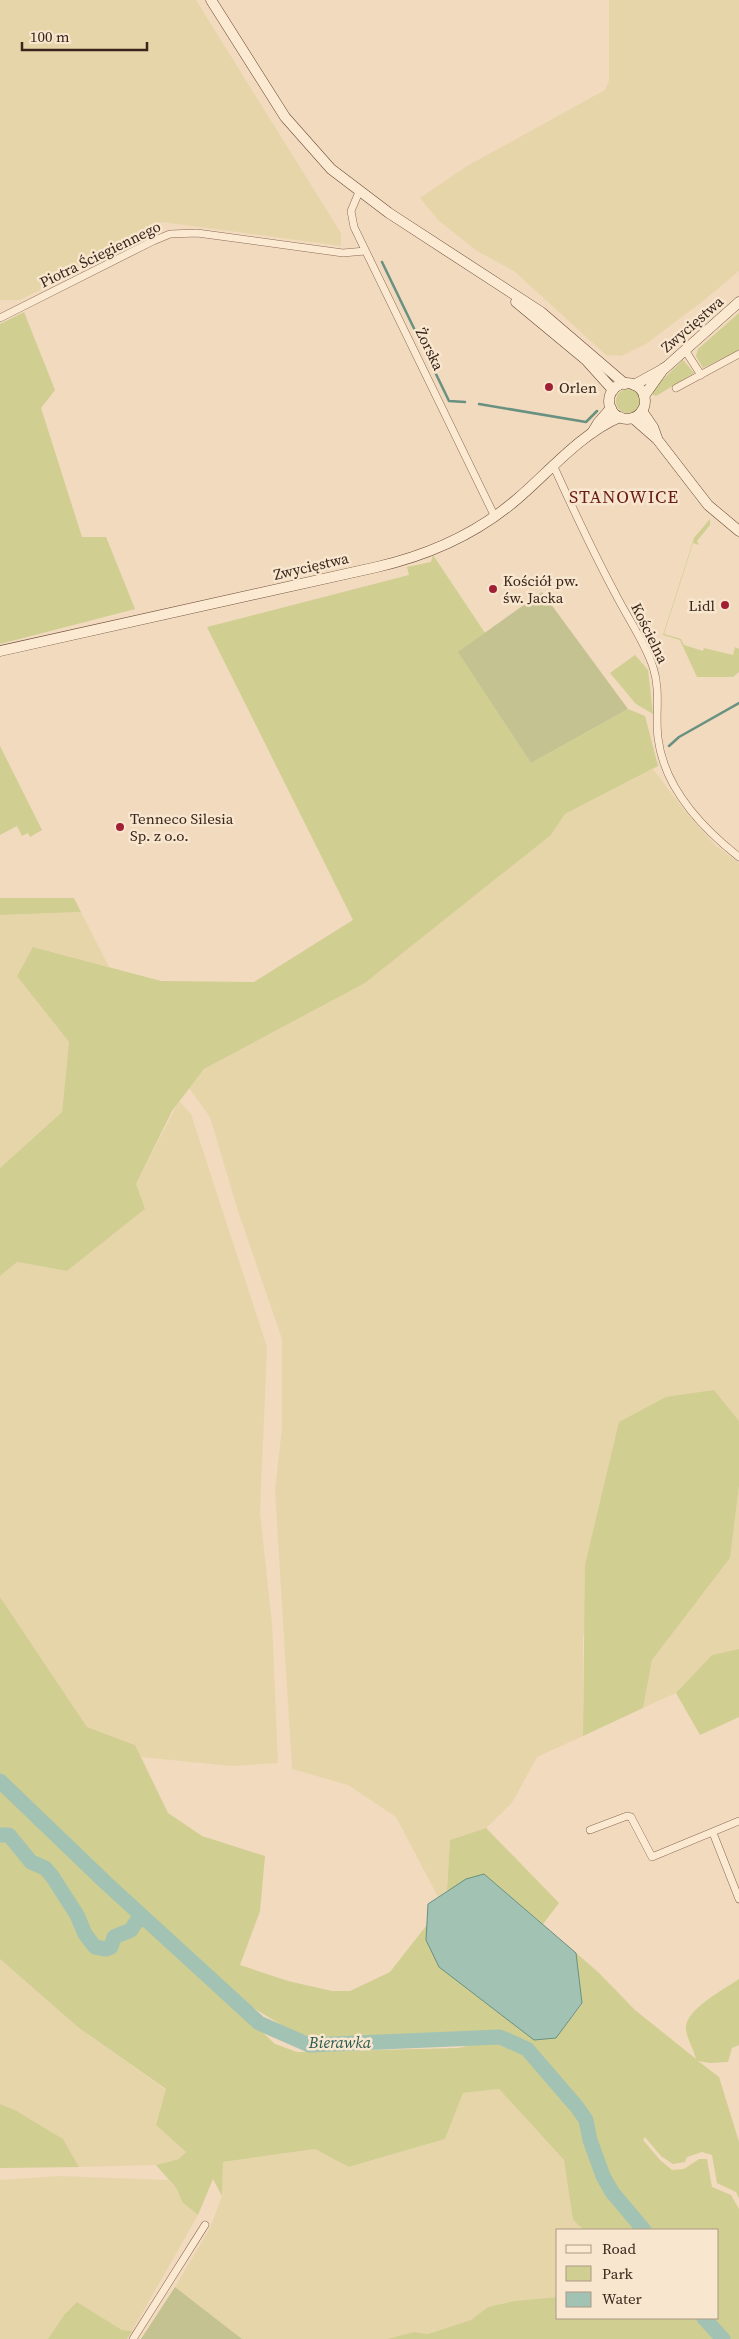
<svg xmlns="http://www.w3.org/2000/svg" width="739" height="2339" viewBox="0 0 739 2339" font-family="'Source Serif 4',serif">
<rect width="100%" height="100%" fill="#f1dabe"/>
<g fill="#e7d5aa">
<path d="M0 0H196L341 233V246L162 222 135 242 20 300H0Z"/>
<path d="M609 0H739V271L703 301 646 344 621 356 606 355 514 271 477 251 438 220 420 198 467 166 605 90 609 81Z"/>
<path d="M653 769 684 810 715 845 739 863V1421L714 1390 583 1636V1736L537 1757 512 1803 486 1828 450 1840 447 1891 438 1897 396 1817 348 1785 292 1769 275 1490 282 1428V1339L238 1211 210 1117 189 1088 204 1069 365 983 551 835 565 814Z"/>
<path d="M81 912 109 967 34 947 17 975 69 1042 62 1112 0 1168V915Z"/>
<path d="M179 1101 191 1114 267 1347 260 1512 272 1624 278 1763 231 1766 141 1757 135 1745 87 1727 0 1597V1276L16 1262 67 1271 144 1210 136 1184Z"/>
<path d="M739 1486V1649L712 1655 676 1693 643 1708 652 1660 730 1558Z"/>
<path d="M0 1959 79 2028 166 2090 156 2125 186 2152 180 2159 156 2165 79 2167 63 2139 15 2110 0 2104Z"/>
<path d="M499 2089 564 2160 573 2220 584 2230H558V2297L514 2301 488 2307 471 2320 428 2334 414 2332 387 2339H242L175 2287 210 2228 222 2196 223 2162 315 2149 350 2167 445 2139 463 2093Z"/>
<path d="M59 2176 168 2180 177 2189 182 2202 198 2215 132 2331 122 2330 77 2302 64 2315 48 2339H0V2180Z"/>
</g>
<g fill="#d0ce91">
<path d="M24 312 55 390 41 408 82 537H106L135 609 0 644V324Z"/>
<path d="M739 313V350L703 368 696 356 698 349Z"/>
<path d="M683 360 694 373 656 396 653 395V389Z"/>
<circle cx="628" cy="401" r="12"/>
<path d="M710 519V525L697 541 699 545 693 543 664 634 681 639 684 645 703 651 704 648 733 655 735 647 739 649V672L733 677H697L680 640 663 635 694 538Z"/>
<path d="M433 555 485 633 459 652 531 763 628 709 645 716 658 766 565 814 551 835 365 983 204 1069 172 1111 136 1184 145 1209 67 1271 17 1262 0 1276V1168L62 1112 69 1042 17 976 33 947 161 981 254 982 353 920 207 627 409 575 407 567 431 562Z"/>
<path d="M635 655 648 670 653 714 636 704 610 673Z"/>
<path d="M0 746 42 830 30 837 28 833 22 836 17 826 0 835Z"/>
<path d="M0 898H74L81 912 0 915Z"/>
<path d="M714 1390 739 1421V1486L730 1558 652 1660 643 1708 583 1736 585 1565 619 1422 666 1397Z"/>
<path d="M0 1597 87 1727 135 1745 168 1813 202 1836 265 1856 260 1911 240 1965 288 1981 332 1991H350L390 1972 426 1926V1940L534 2040 556 2038 582 2004 576 1953 598 1972 635 2010 696 2059C694 2050 687 2039 686 2029 684 2010 725 1989 739 1979V2045L732 2048 728 2062 710 2063 698 2061 719 2077 739 2142V2198L736 2192 717 2183 712 2155 702 2152 687 2157 685 2162 673 2164 661 2156 645 2137 643 2140 660 2160 672 2170 684 2169 699 2159H707L712 2187 731 2195 739 2209V2339H729L713 2318H718V2230H647L609 2179 595 2145 589 2119 533 2051 512 2037 498 2033 311 2043 234 1996 236 1998 232 2004 275 2044 297 2052 458 2048 498 2039 525 2052 580 2117V2126L602 2182 641 2230H584L573 2220 564 2160 499 2089 463 2093 445 2139 349 2167 315 2149 223 2162 222 2196 213 2179 198 2215 182 2202 177 2189 156 2165 179 2159 186 2152 156 2125 166 2089 79 2028 0 1959Z"/>
<path d="M739 1649V1717L700 1735 676 1693 712 1655Z"/>
<path d="M486 1828 559 1903 543 1924 484 1874 447 1891 450 1840Z"/>
<path d="M0 2104 15 2110 63 2139 79 2167 0 2168Z"/>
<path d="M558 2297V2318H700L718 2339H387L414 2332 428 2334 471 2320 488 2307 514 2301Z"/>
<path d="M77 2302 122 2330 132 2331 127 2339H48L64 2315Z"/>
</g>
<g fill="#c4c291">
<path d="M542 592 628 709 531 763 458 652Z"/>
<path d="M175 2287 242 2339H141Z"/>
</g>
<path fill="#a2c2b4" stroke="#689181" d="M484 1874 576 1953 582 2003 556 2038 534 2040 439 1967 426 1940 428 1904 466 1879Z"/>
<g fill="none" stroke-linecap="round" stroke-linejoin="round">
<g stroke="#689181" stroke-width="2.5">
<path d="M382 262 449 401 465 402"/>
<path d="M479 404 586 422 597 411"/>
<path d="M669 746 679 737 739 703"/>
</g>
<g stroke="#a2c2b4" stroke-width="15">
<path d="M0 1781 105 1882 259 2023 309 2045 500 2037 527 2049 577 2107 586 2120 590 2140 603 2176 612 2192 644 2230"/>
<path d="M0 1835H9L31 1862 45 1868 52 1876 77 1915 85 1934 95 1947 106 1949 111 1947 114 1937 131 1930 136 1922 144 1918"/>
<path d="M704 2318 723 2339"/>
</g>
<g stroke="#8b6a55" stroke-width="8">
<g id="minor">
<path d="M359 192 351 211 354 227 495 517"/>
<path d="M0 318 153 241 170 234 197 233 343 253 365 251"/>
<path d="M685 350 701 375"/>
<path d="M676 388 739 354"/>
<path d="M554 467C573 509 593 552 615 593 627 617 645 642 653 667 661 691 655 714 658 738 664 788 702 828 739 857"/>
<path d="M590 1830 627 1816 631 1817 652 1857 739 1821"/>
<path d="M713 1833 739 1899"/>
<path d="M133 2339 205 2225"/>
</g>
</g>
<g stroke="#6c4b38" stroke-width="11">
<g id="secondary">
<path d="M211 0 285 117 331 169 389 213 541 312 625 384"/>
<path d="M516 302 586 360 613 390"/>
<circle cx="627" cy="401" r="18"/>
<path d="M634 385 665 368 739 302"/>
<path d="M644 396 664 368"/>
<path d="M642 411 653 427 657 438"/>
<path d="M633 418 657 439 708 505 739 531"/>
<path d="M592 433 598 423 611 408"/>
<path d="M0 651 377 567C429 555 475 535 516 500 549 472 580 434 620 417"/>
</g>
</g>
<use href="#minor" stroke="#fbe9d1" stroke-width="7"/>
<use href="#secondary" stroke="#fbe9d1" stroke-width="10"/>
</g>
<g fill="#9f2034" stroke="#f8e6ce" stroke-width="2">
<circle cx="549" cy="387" r="5"/>
<circle cx="493" cy="589" r="5"/>
<circle cx="725" cy="605" r="5"/>
<circle cx="120" cy="827" r="5"/>
</g>
<g text-anchor="middle" dominant-baseline="central" stroke-width="5" stroke-linejoin="round" paint-order="stroke">
<g font-size="15" fill="#39251b" stroke="#f8e6ce">
<text transform="translate(100 254) rotate(-26)">Piotra Ściegiennego</text>
<text transform="translate(692 324) rotate(-41)">Zwycięstwa</text>
<text transform="translate(430 349) rotate(64)">Żorska</text>
<text transform="translate(311 566) rotate(-13)">Zwycięstwa</text>
<text transform="translate(650 633) rotate(64)">Kościelna</text>
</g>
<g font-size="15" fill="#39251b" stroke="#f8e6ce" text-anchor="start">
<text x="559" y="387">Orlen</text>
<text x="503" y="580">Kościół pw.<tspan x="503" dy="17">św. Jacka</tspan></text>
<text x="715" y="605" text-anchor="end">Lidl</text>
<text x="130" y="818">Tenneco Silesia<tspan x="130" dy="17">Sp. z o.o.</tspan></text>
</g>
<g font-size="16" font-style="italic" fill="#295a50" stroke="#f8e6ce">
<text x="340" y="2042">Bierawka</text>
</g>
<g font-size="18" letter-spacing="1" fill="#691c17" stroke="#f8e6ce">
<text x="624" y="496">STANOWICE</text>
</g>
</g>
<rect x="556" y="2229" width="162" height="90" fill="#f8e6ce" stroke="#ac9986"/>
<rect x="566" y="2245" width="25" height="8" fill="#fbe9d1" stroke="#ac9986"/>
<text x="602" y="2254" font-size="15" fill="#39251b">Road</text>
<rect x="566" y="2266" width="25" height="15" fill="#d0ce91" stroke="#ac9986"/>
<text x="602" y="2279" font-size="15" fill="#39251b">Park</text>
<rect x="566" y="2292" width="25" height="15" fill="#a2c2b4" stroke="#ac9986"/>
<text x="602" y="2304" font-size="15" fill="#39251b">Water</text>
<path d="M22 42v8h125v-8" fill="none" stroke="#39251b" stroke-width="2.5"/>
<text x="30" y="42" font-size="15" fill="#39251b" stroke="#f8e6ce" stroke-width="4" paint-order="stroke">100 m</text>
</svg>
